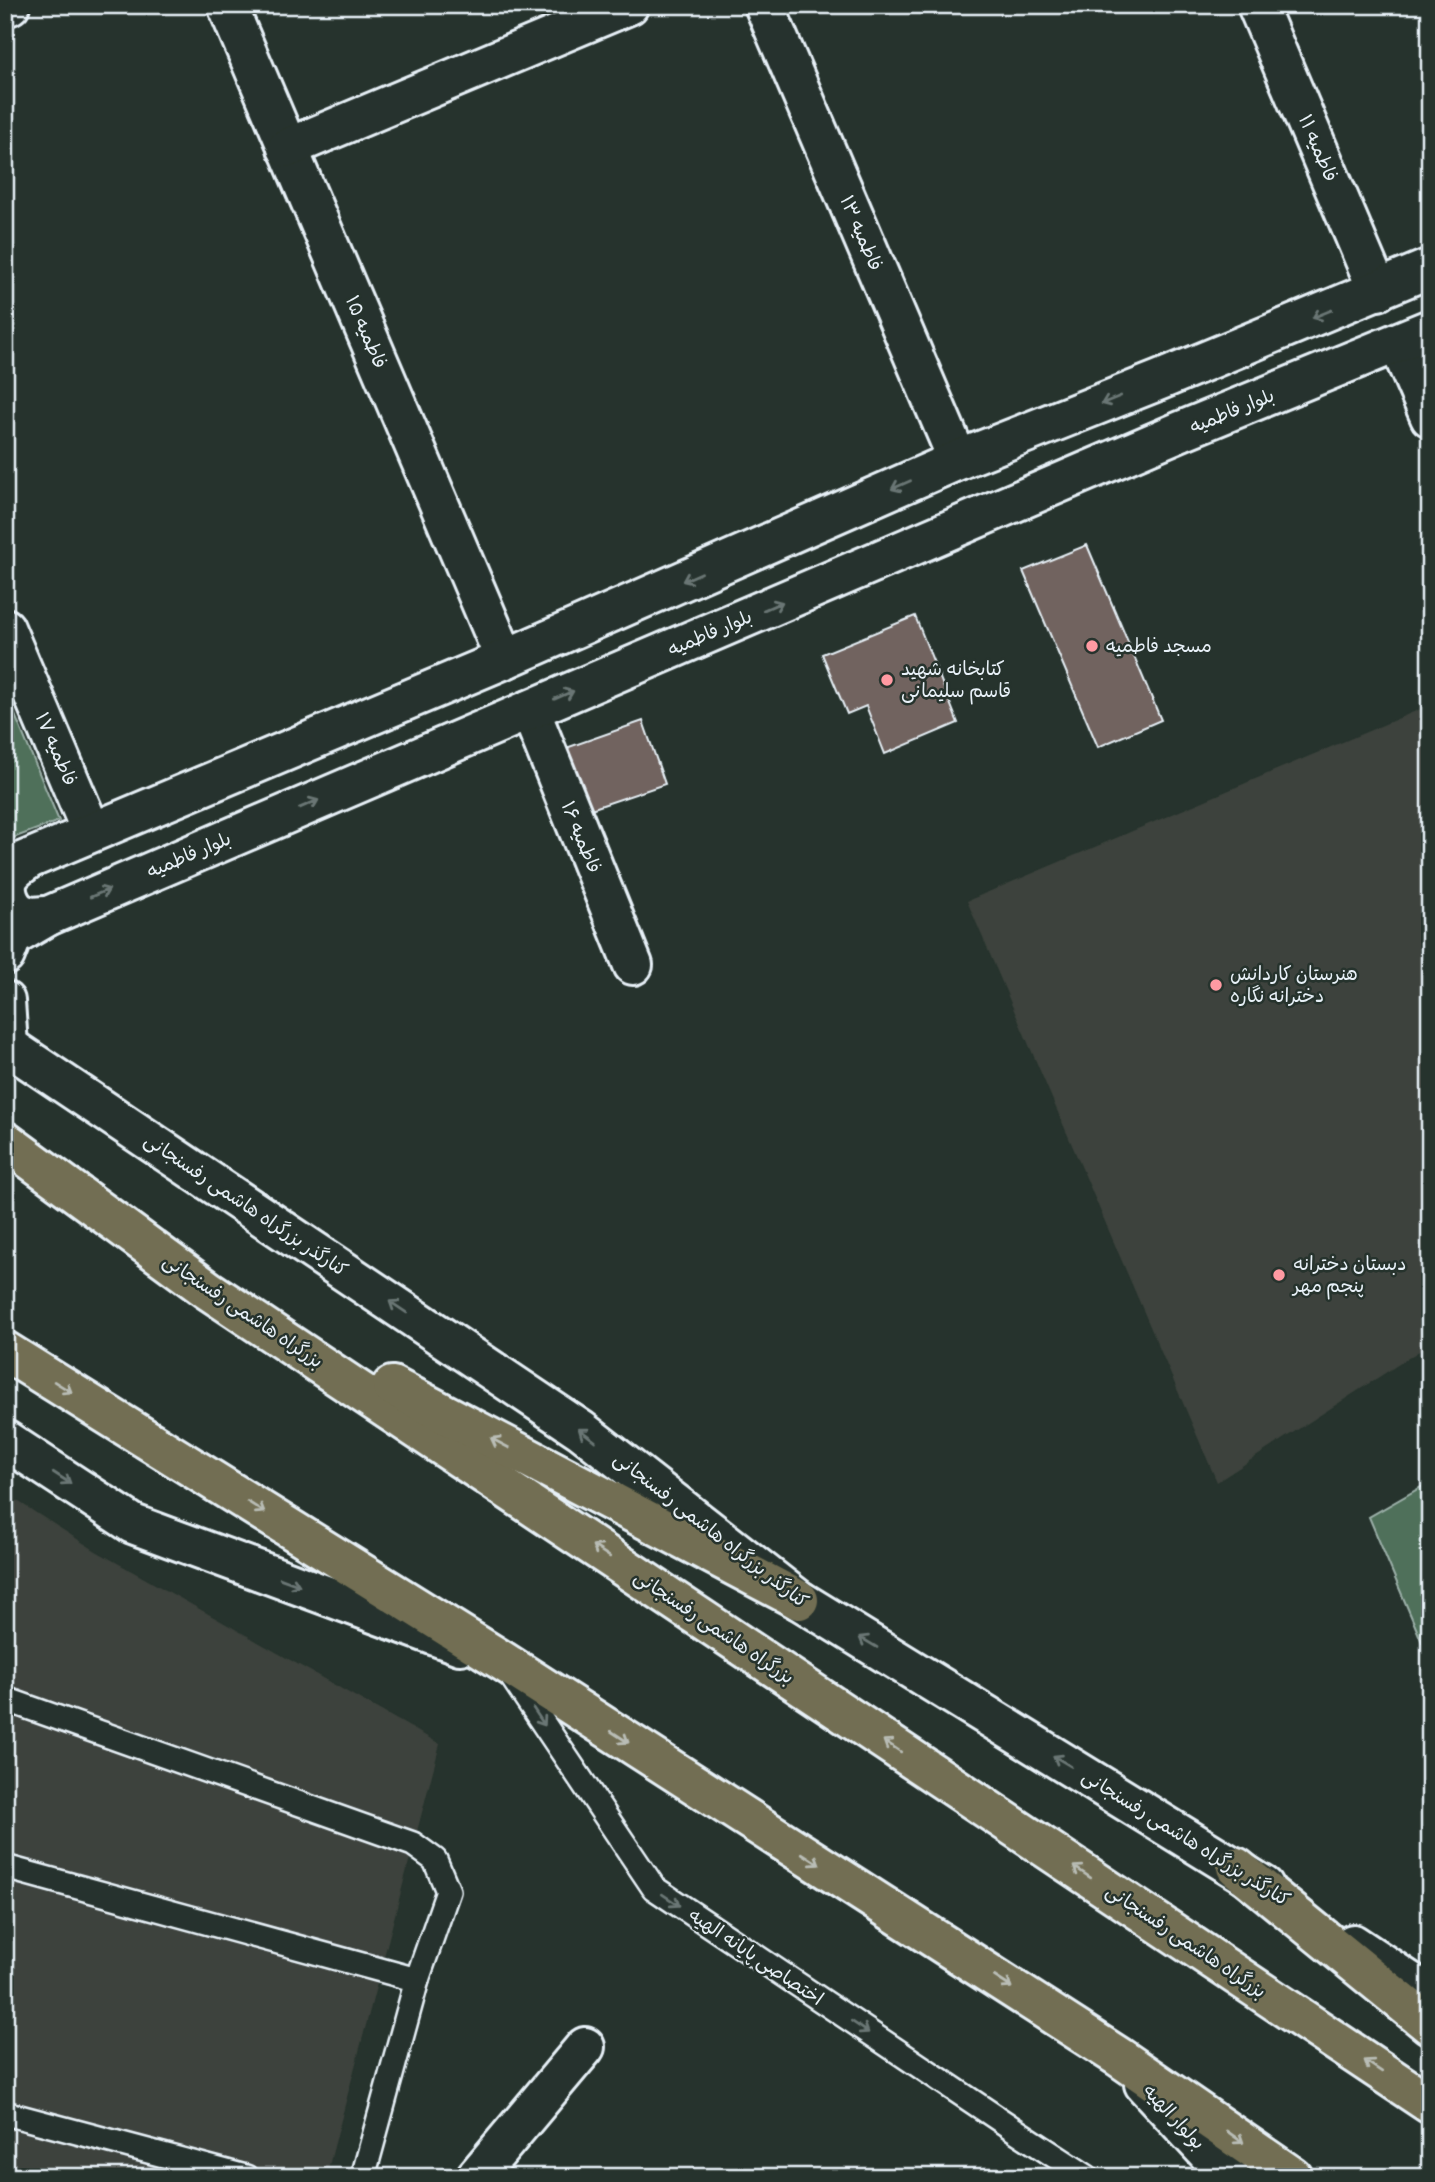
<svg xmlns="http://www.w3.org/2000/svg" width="1435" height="2182" viewBox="0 0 1435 2182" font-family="Pangolin,'Playpen Sans Arabic',sans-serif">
<rect width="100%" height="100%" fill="#26332d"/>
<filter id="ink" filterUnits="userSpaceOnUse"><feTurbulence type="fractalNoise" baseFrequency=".0143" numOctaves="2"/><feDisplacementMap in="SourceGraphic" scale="14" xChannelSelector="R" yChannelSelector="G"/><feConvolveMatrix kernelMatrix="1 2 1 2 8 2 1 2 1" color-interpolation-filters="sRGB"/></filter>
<g filter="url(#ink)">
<g fill="#3c423c">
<path d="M1430 705V1344L1217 1482 967 901Z"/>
<path d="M5 1493 96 1551 440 1744 326 2177H5Z"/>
</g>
<g fill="#50705a" stroke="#9cb0a9" stroke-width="2">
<path d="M15 715 59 821 5 841V719Z"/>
<path d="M1430 1482V1661L1369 1517Z"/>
</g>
<g fill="#71645e" stroke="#e8f1f8" stroke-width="2">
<path d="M1087 545 1161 720 1098 747 1023 571Z"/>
<path d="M915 616 958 723 885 754 866 706 847 714 822 654Z"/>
<path d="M643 721 665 784 588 810 566 748Z"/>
</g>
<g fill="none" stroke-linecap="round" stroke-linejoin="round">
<g stroke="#e8f1f8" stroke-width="28">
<g id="service">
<path d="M510 1674 654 1888 1018 2132 1087 2177"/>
<path d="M5 1699 413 1844 435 1860 448 1891 417 1980 363 2177"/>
<path d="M5 1867 417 1980"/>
<path d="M5 2113 246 2177"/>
</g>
</g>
<g stroke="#e8f1f8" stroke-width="44">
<g id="minor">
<path d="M227 5 505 659"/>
<path d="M764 5 958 460"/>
<path d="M1257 5 1378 291"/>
<path d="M5 7 10 5"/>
<path d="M287 148 629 5"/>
<path d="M1398 343 1430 417"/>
<path d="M5 628 91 831"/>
<path d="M530 710 633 965"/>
<path d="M476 2177 585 2047"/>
</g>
</g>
<g stroke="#e8f1f8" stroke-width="44">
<g id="tertiary">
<path d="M25 862C21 865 15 869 12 873 1 886 9 910 25 915 32 918 41 916 48 916"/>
<path d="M5 869 505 659 958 460 1160 380 1430 268"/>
<path d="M5 955 12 937 48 916 1181 431 1430 329"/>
<path d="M5 1001 8 1046"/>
<path d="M5 1044 581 1430 799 1600 1264 1886"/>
<path d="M1353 1944 1430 1995"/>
</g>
</g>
<g stroke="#e8f1f8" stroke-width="44">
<g id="secondary">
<path d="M5 1440 133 1524 460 1645"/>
<path d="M1144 2084 1230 2177"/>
</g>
</g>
<g stroke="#e8f1f8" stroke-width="44">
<g id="trunk">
<path d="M5 1141 208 1290 1430 2104"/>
<path d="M5 1351 501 1660 1119 2057 1293 2177"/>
<path d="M392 1386 799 1600"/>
<path d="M1236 1867 1430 2025"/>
</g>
</g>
<use href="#service" stroke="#26332d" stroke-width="23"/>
<use href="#minor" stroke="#26332d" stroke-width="38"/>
<use href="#tertiary" stroke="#26332d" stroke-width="38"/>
<use href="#secondary" stroke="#26332d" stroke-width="38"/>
<use href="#trunk" stroke="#726e52" stroke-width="38"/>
</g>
<defs><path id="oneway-shaft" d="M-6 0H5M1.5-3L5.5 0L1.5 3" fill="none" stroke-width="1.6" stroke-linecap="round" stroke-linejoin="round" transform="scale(1.75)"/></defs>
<g stroke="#6a7674">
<use href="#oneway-shaft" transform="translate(1322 314) rotate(158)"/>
<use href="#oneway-shaft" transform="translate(1111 400) rotate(158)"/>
<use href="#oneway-shaft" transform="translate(901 485) rotate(156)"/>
<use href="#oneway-shaft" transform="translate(692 577) rotate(156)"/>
<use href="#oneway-shaft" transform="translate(773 606) rotate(-23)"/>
<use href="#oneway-shaft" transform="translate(564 695) rotate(-23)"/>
<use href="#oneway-shaft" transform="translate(309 804) rotate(-23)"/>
<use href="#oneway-shaft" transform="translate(100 893) rotate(-23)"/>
<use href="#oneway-shaft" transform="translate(398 1307) rotate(-146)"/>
<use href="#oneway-shaft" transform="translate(587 1435) rotate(-143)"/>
<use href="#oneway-shaft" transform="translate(62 1478) rotate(33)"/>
<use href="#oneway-shaft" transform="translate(290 1582) rotate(20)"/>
<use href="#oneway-shaft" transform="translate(868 1642) rotate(-149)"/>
<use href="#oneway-shaft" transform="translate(539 1717) rotate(56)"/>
<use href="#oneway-shaft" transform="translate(1062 1761) rotate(-149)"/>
<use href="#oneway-shaft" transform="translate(671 1900) rotate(34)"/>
<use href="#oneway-shaft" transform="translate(860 2027) rotate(34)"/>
</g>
<g stroke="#b9bdb6">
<use href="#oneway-shaft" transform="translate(63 1387) rotate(32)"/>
<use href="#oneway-shaft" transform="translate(500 1443) rotate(-152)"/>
<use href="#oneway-shaft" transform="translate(256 1507) rotate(32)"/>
<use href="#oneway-shaft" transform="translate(601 1551) rotate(-146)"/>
<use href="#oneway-shaft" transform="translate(620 1737) rotate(33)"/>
<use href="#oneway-shaft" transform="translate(892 1746) rotate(-146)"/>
<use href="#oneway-shaft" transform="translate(811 1859) rotate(33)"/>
<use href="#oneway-shaft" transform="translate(1082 1872) rotate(-146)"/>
<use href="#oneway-shaft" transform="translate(1003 1982) rotate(33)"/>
<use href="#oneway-shaft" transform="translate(1373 2066) rotate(-146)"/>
<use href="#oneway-shaft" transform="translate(1235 2137) rotate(35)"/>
</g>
</g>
<g fill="#ff9aa2" stroke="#26332d" stroke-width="2.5">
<circle cx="1092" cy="646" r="7"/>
<circle cx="887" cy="680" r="7"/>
<circle cx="1216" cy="985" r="7"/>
<circle cx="1279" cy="1275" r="7"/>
</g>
<g text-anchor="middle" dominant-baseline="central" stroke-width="5" stroke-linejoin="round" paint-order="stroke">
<g font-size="19" fill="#e8f1f8" stroke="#26332d">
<text transform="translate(1318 148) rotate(67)">فاطمیه ۱۱</text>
<text transform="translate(861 233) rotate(67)">فاطمیه ۱۳</text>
<text transform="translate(366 332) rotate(67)">فاطمیه ۱۵</text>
<text transform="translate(1232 411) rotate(-22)">بلوار فاطمیه</text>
<text transform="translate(710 633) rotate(-23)">بلوار فاطمیه</text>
<text transform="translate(56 749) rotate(67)">فاطمیه ۱۷</text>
<text transform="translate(581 837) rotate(68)">فاطمیه ۱۶</text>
<text transform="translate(189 855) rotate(-23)">بلوار فاطمیه</text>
<text transform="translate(246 1205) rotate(34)">کنارگذر بزرگراه هاشمی رفسنجانی</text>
<text transform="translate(243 1311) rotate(34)">بزرگراه هاشمی رفسنجانی</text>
<text transform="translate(711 1530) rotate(38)">کنارگذر بزرگراه هاشمی رفسنجانی</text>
<text transform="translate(714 1627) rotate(34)">بزرگراه هاشمی رفسنجانی</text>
<text transform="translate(1186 1838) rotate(32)">کنارگذر بزرگراه هاشمی رفسنجانی</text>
<text transform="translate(1186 1941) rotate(34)">بزرگراه هاشمی رفسنجانی</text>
<text transform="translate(756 1957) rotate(34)">اختصاصی پایانه الهیه</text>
<text transform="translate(1174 2117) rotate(47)">بولوار الهیه</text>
</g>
<g font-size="19" fill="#e8f1f8" stroke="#26332d" text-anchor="start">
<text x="1106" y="646">مسجد فاطمیه</text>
<text x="901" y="669">کتابخانه شهید<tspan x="901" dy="22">قاسم سلیمانی</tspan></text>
<text x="1230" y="974">هنرستان کاردانش<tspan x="1230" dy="22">دخترانه نگاره</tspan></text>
<text x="1293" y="1264">دبستان دخترانه<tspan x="1293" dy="22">پنجم مهر</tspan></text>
</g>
</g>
<rect width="1435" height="2182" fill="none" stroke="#26332d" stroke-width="28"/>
<rect x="14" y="14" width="1407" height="2154" fill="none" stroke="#e8f1f8" stroke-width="2.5" filter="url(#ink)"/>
</svg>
